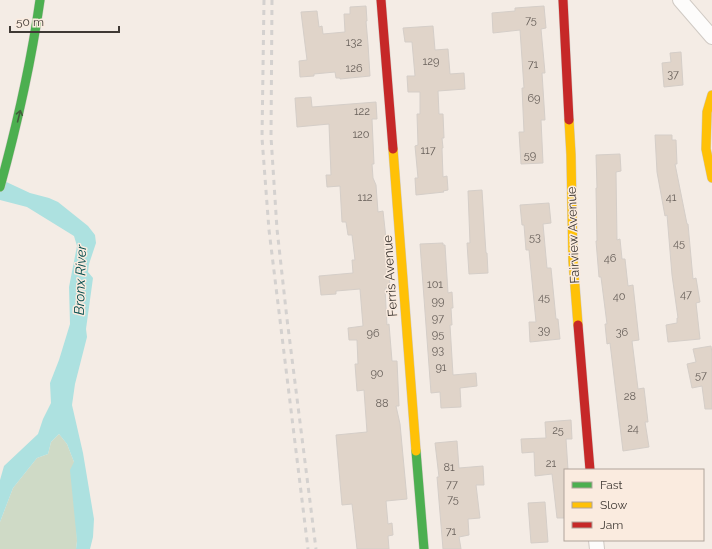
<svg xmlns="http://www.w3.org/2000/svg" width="712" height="549" viewBox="0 0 712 549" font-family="Raleway,sans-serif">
<rect width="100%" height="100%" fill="#f4ece5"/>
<path fill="#cfdac6" d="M59 434 67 444 74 462 77 541 76 549H0V522L13 488 37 458 48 454 51 442Z"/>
<path fill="#ade1e0" d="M0 179 30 193 49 198 58 202 88 226 95 235 96 243 89 264 88 272 93 278 86 329 87 337 75 384 72 405 83 453 94 519 93 537 90 549H76L77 541 70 470 74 462 67 444 59 434 51 442 48 454 37 458 13 488 0 522V480L4 466 38 434 43 419 51 403 50 383 59 360 70 324 69 287 77 246 74 236 27 207 0 200Z"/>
<g fill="#e0d4c9" stroke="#d5cec8">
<path d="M366 6 367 21H366L368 44 370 76 340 79V78H336L335 72 314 74V76L300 77 299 61 307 60 301 12 317 11 319 27 322 26 323 34 345 32 344 14H350V7Z"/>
<path d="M544 6 546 28 541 29 545 73H542L545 120H541L543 163 521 164 519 132H524L522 88H524L520 30 493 33 492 13 515 11V8Z"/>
<path d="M433 26 435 50 448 49 450 74 464 73 465 89 438 91 439 114H443L444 138H442L443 148H442L443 177 447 176 448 190 443 191 444 192 416 195 415 178H418L415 146 418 145 417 114H420V92H408L407 76H415L412 42H405L403 28Z"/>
<path d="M681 52 683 85 664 87 662 63 671 62 670 53Z"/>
<path d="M311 97 312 107 376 102 377 119H372L374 164H372L373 178 376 185 378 212 383 211 388 257 390 288H385L387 325 389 324 392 361H397L399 406H396L400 424 407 499 386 501 388 524 392 523 393 535 388 536 389 549H357L352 504 342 505 336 435 367 432 364 390 357 391 355 364H358L357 340H349L348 328 363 326 360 289 336 291V294L321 295 319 276 353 273 352 260H355L352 235H348L346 222H342L340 186 327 187 326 175H331L329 124 297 127 295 98Z"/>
<path d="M655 135H672V140H676L677 164H675L687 224H688L693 279 696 278 700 302 696 303 700 339 668 342 666 325 677 323V318H678L672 275 667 215 665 216 657 172Z"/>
<path d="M620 154 621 171 616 172 617 240 620 239 622 259H625L628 286 633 285 639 340 632 341 638 389 644 388 648 422H645L649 447 623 451 610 343 607 344 605 324H607L601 277H599L596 241H597L596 188H597L596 155Z"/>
<path d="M482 190 485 238 486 253H487L488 273 469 274 467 243H470L468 191Z"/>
<path d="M549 203 551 223 543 224 547 268H551L556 319H558L560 339 530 342 529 322H536L529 250H526L524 225H522L520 205Z"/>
<path d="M443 243V245H445L448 293 452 292 453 308H451L452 325H450L453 375 476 373 477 386 460 388 461 407 441 408 440 392 431 393 420 244Z"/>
<path d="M711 346 712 353V409H705L702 386 692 388 687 364 696 362 693 349Z"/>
<path d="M571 420 572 439H566L568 470H565V518H557L552 474 535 476 534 452 522 453 521 439 546 438 545 422Z"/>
<path d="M457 441 459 468 483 466 484 485H476L480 518 468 519 469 535 459 537 461 549H443L437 477H439L435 443Z"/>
<path d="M545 502 548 542 531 543 528 503Z"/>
</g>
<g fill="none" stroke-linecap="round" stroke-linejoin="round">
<g stroke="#d0cac4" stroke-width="16">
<g id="street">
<path d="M680 0 712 37"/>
<path d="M596 540 597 549"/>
</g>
</g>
<g stroke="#d0cac4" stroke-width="10">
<g id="fast">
<path d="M0 187C17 125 31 63 40 0"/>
<path d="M416 451 424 549"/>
</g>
</g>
<g stroke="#d0cac4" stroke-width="10">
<g id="slow">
<path d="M712 95 707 112 706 149 712 178"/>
<path d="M569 120 571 155 573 261 578 325"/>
<path d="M393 149 416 451"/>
</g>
</g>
<g stroke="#d0cac4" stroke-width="10">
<g id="jam">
<path d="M381 0 393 149"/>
<path d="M563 0 569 120"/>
<path d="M578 325 590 470"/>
</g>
</g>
<use href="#street" stroke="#fdfcfb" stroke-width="14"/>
<use href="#fast" stroke="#4caf50" stroke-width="9"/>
<use href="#slow" stroke="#ffc107" stroke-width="9"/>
<use href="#jam" stroke="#c62828" stroke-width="9"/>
<g stroke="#d4d1cf" stroke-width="3" stroke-dasharray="5 5" stroke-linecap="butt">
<path d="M264 0 262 138 269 230 308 549"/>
<path d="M272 0 271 137 277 229 287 319 316 549"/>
</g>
</g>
<defs><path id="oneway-shaft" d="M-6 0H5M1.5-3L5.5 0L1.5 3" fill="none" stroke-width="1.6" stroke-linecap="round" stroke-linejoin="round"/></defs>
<use stroke="#435c3c" href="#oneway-shaft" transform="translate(19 116) rotate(-76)"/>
<g text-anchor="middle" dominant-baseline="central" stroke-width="3" stroke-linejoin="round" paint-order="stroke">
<g font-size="11" fill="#69615b">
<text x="531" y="20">75</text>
<text x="354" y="42">132</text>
<text x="431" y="61">129</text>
<text x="533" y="64">71</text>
<text x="354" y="68">126</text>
<text x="673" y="74">37</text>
<text x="534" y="98">69</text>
<text x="362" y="111">122</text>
<text x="361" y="134">120</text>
<text x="428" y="150">117</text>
<text x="530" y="155">59</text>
<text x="365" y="197">112</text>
<text x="671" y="197">41</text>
<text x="535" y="237">53</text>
<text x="679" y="243">45</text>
<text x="610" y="258">46</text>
<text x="435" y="284">101</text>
<text x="686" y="294">47</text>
<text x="619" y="296">40</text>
<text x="544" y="297">45</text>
<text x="438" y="301">99</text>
<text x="438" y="318">97</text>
<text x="544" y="330">39</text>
<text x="622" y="332">36</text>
<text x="373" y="333">96</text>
<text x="438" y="334">95</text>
<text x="438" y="350">93</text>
<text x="441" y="367">91</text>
<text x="377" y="373">90</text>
<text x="701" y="375">57</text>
<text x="630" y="396">28</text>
<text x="382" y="403">88</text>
<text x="633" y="428">24</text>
<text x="558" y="430">25</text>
<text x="551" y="463">21</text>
<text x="449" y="467">81</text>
<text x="452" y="484">77</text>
<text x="453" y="499">75</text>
<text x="451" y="531">71</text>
</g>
<g font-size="13" fill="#3f3934" stroke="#faebdf">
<text transform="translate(573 235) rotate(-92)">Fairview Avenue</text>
<text transform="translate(390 276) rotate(-94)">Ferris Avenue</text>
</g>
<g font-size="14" font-style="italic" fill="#004b4c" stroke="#faebdf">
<text transform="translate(80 280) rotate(-88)">Bronx River</text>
</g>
</g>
<rect x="564" y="469" width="140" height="72" fill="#faebdf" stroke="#afa49b"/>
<rect x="572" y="482" width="20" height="6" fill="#4caf50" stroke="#afa49b"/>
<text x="600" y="489" font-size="12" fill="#3f3934">Fast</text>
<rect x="572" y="502" width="20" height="6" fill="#ffc107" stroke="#afa49b"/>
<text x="600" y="509" font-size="12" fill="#3f3934">Slow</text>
<rect x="572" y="522" width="20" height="6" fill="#c62828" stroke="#afa49b"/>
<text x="600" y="529" font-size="12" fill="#3f3934">Jam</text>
<path d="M10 26v6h109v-6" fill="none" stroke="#3f3934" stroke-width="2"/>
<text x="16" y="26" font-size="12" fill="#3f3934" stroke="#faebdf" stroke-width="3" paint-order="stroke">50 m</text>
</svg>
